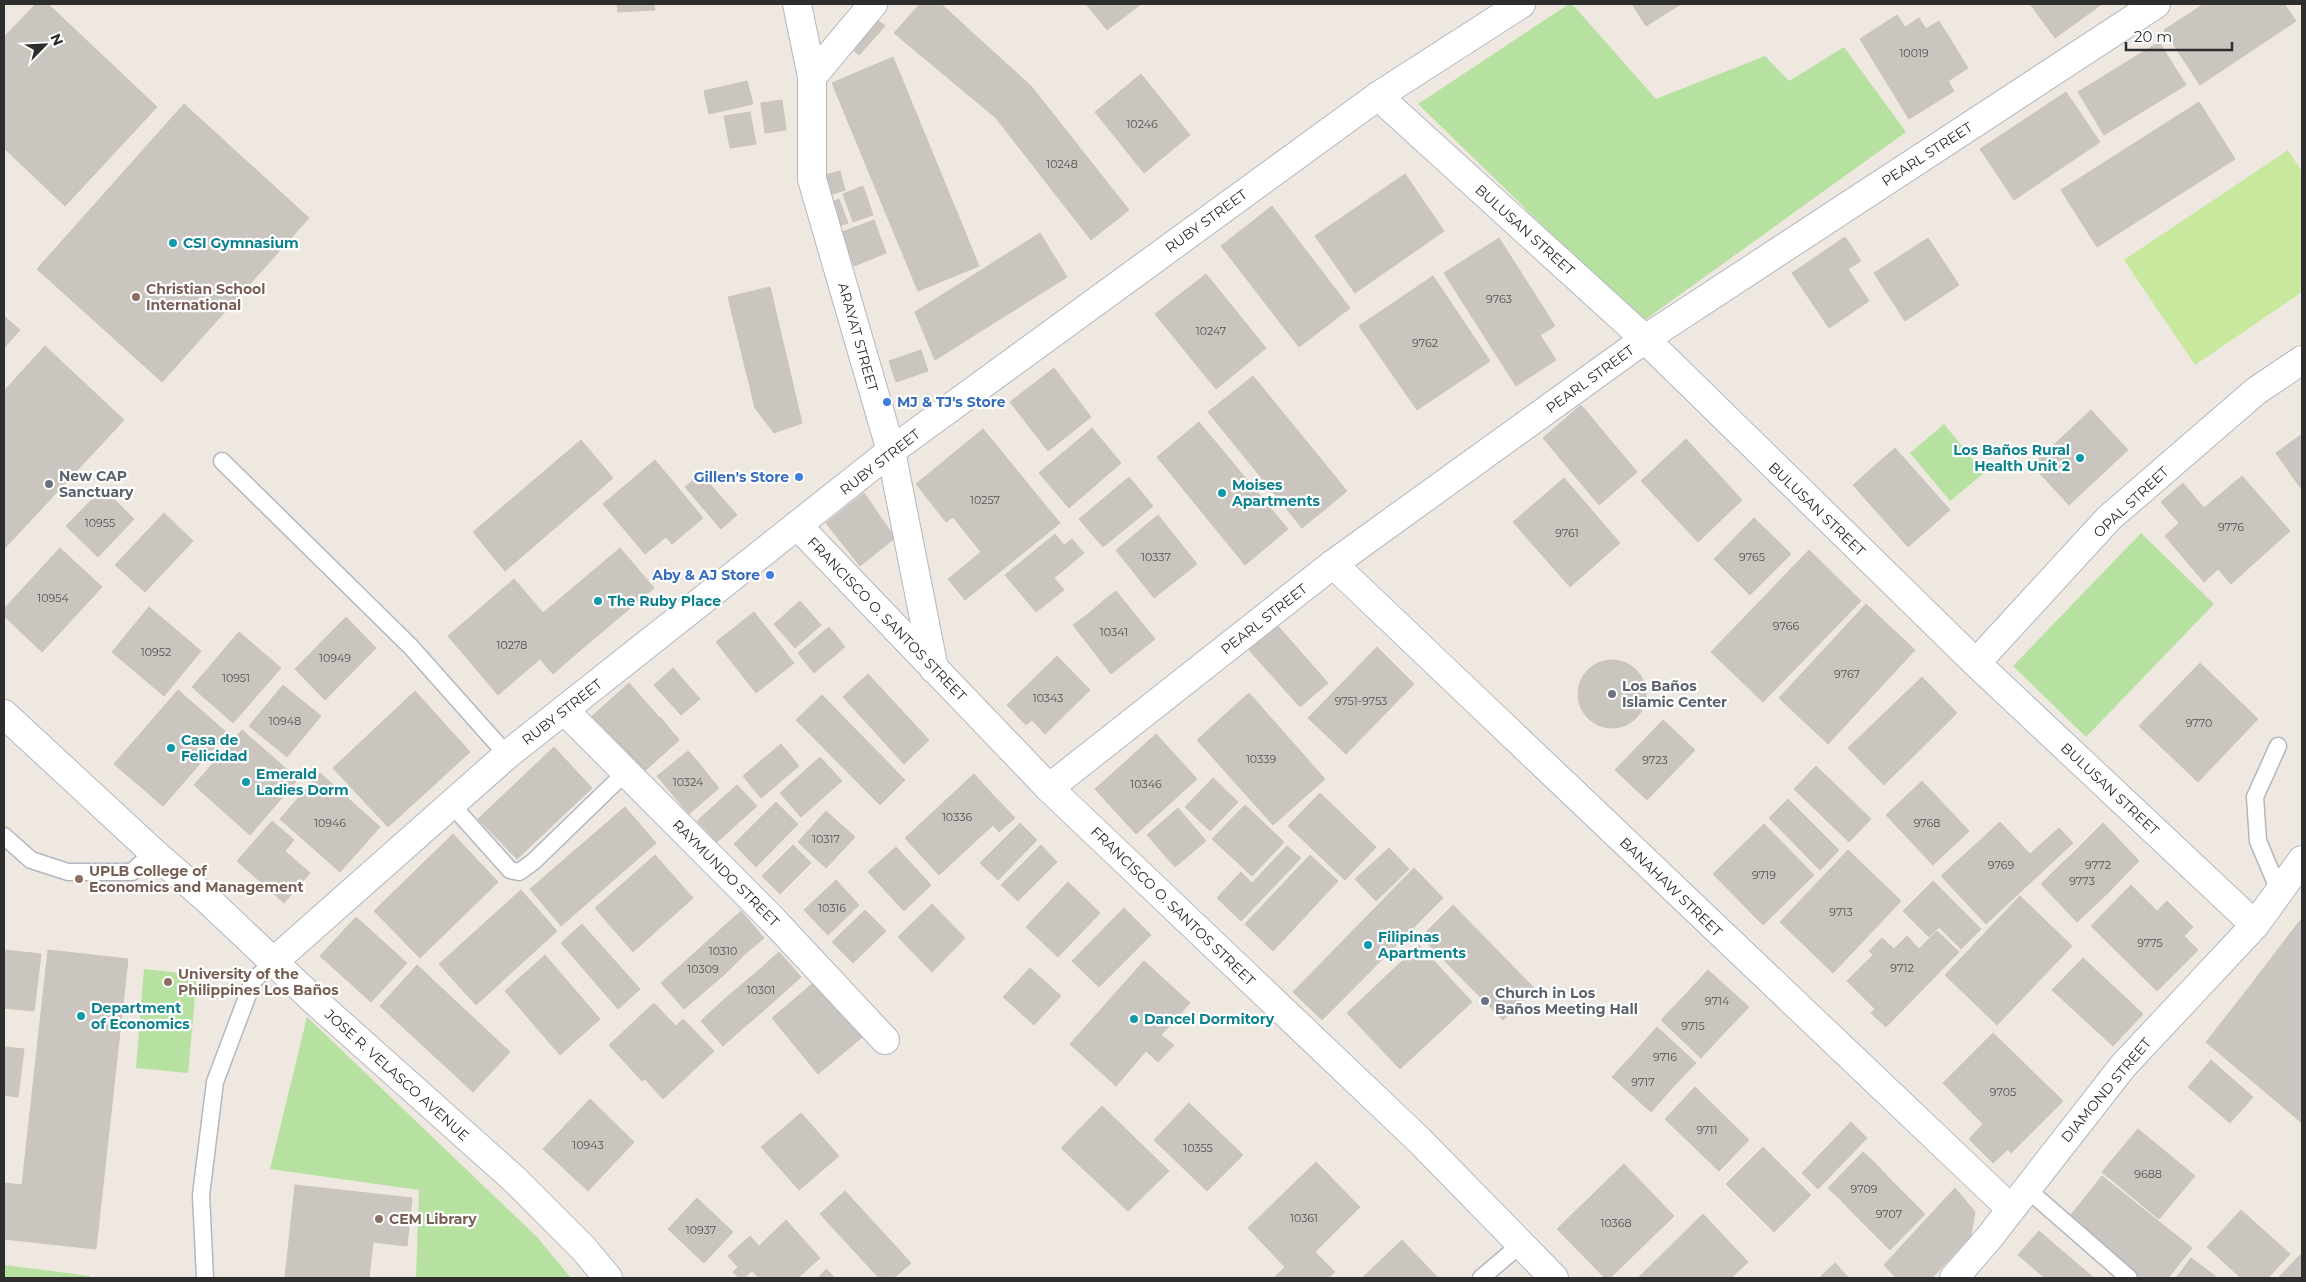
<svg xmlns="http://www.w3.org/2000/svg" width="2306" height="1282" viewBox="0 0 2306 1282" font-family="Montserrat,sans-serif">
<rect width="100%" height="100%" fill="#eee8e1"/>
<g fill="#b6e1a0">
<path d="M1569 4H1572L1656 99 1765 56 1789 81 1844 47 1906 132 1642 322 1418 104Z"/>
<path d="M1944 424 1984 473 1950 501 1910 453Z"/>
<path d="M2141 533 2214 604 2086 737 2013 666Z"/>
<path d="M144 969 197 975 188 1073 136 1068Z"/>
<path d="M307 1017 537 1237 571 1278H416L419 1190 270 1169Z"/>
<path d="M4 1265 90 1276V1278H4Z"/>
</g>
<path fill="#c7e89d" d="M2288 150 2302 172V292L2195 365 2124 260Z"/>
<g fill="#cac6bf" stroke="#cac4ba">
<path d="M36 4H48L157 107 65 206 4 148V37Z"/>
<path d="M617 4H654L655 10 618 12Z"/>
<path d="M920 4H941L1031 86 1129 210 1091 240 996 118 894 33Z"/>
<path d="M1086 4H1141L1107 30Z"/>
<path d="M1632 4H1681L1646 26Z"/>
<path d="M2030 4H2102L2055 38Z"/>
<path d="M2204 4H2284L2296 21 2200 85 2164 30Z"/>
<path d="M1897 15 1905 27 1919 18 1926 29 1939 21 1968 68 1948 81 1954 91 1909 119 1860 39Z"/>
<path d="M874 17 885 26 859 55 848 45Z"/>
<path d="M2159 42 2186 85 2104 135 2078 92Z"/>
<path d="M893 57 979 266 918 291 832 83Z"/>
<path d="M1141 74 1190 135 1144 173 1095 112Z"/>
<path d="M747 81 753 104 709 114 704 91Z"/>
<path d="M2066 92 2100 142 2014 200 1980 149Z"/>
<path d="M782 100 786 130 765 133 761 103Z"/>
<path d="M2199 102 2235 159 2097 247 2061 190Z"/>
<path d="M184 104 309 218 162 382 37 269Z"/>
<path d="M750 112 756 144 730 148 724 116Z"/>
<path d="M840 171 845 190 826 196 821 176Z"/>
<path d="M1405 174 1444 231 1355 293 1315 236Z"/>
<path d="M863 186 873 215 853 222 843 194Z"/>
<path d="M839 199 848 223 832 228 824 205Z"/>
<path d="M1272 206 1350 308 1299 347 1221 246Z"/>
<path d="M874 220 886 253 854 266 842 232Z"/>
<path d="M1040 233 1067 277 935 360 915 312Z"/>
<path d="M1845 237 1861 261 1848 269 1869 301 1829 328 1792 273Z"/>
<path d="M1499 238 1555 326 1540 335 1556 360 1516 386 1444 273Z"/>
<path d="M1928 238 1959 285 1905 321 1874 273Z"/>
<path d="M1206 274 1266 348 1216 389 1155 314Z"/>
<path d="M1433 276 1490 361 1417 410 1359 326Z"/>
<path d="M770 287 802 423 774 433 755 408 728 297Z"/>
<path d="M4 316 20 330 4 348Z"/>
<path d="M45 346 124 420 4 549V391Z"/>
<path d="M921 350 928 371 896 382 889 361Z"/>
<path d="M1054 368 1091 417 1048 451 1010 402Z"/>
<path d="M1253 376 1347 491 1302 528 1208 412Z"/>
<path d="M1581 405 1637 472 1599 505 1543 438Z"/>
<path d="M2091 410 2128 450 2069 505 2032 465Z"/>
<path d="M1199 422 1288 529 1245 565 1157 457Z"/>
<path d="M1092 428 1121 463 1069 508 1039 473Z"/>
<path d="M983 429 1060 523 965 600 948 579 981 552 953 517 946 522 916 484Z"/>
<path d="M2302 434V490L2276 453Z"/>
<path d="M1686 439 1742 500 1698 542 1641 481Z"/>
<path d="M581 440 613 478 505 571 473 532Z"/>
<path d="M1895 448 1950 510 1908 547 1853 485Z"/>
<path d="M655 460 703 518 672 544 666 537 645 554 603 504Z"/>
<path d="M701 474 737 515 721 529 685 487Z"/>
<path d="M2242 476 2290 531 2231 584 2218 569 2204 582 2165 536 2179 523 2161 502 2183 483 2204 508Z"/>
<path d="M1129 477 1153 506 1103 547 1079 519Z"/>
<path d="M1564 478 1620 543 1570 587 1513 522Z"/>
<path d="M103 488 134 519 98 557 66 526Z"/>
<path d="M864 493 895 538 860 566 826 523Z"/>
<path d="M164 513 193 541 145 592 115 565Z"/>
<path d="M1158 515 1197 564 1154 598 1116 550Z"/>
<path d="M1754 518 1791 554 1750 595 1714 559Z"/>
<path d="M1055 534 1064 545 1072 539 1084 553 1054 578 1064 590 1036 612 1005 575Z"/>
<path d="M60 548 102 587 42 652 4 616V609Z"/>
<path d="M620 548 654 588 577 653 543 613Z"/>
<path d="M1809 550 1861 601 1763 702 1711 652Z"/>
<path d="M514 579 577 653 553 674 540 659 498 695 448 636Z"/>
<path d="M1116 591 1155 639 1141 650 1103 601Z"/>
<path d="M800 601 821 625 795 648 774 624Z"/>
<path d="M1103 601 1141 650 1126 662 1088 614Z"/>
<path d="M1866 604 1915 650 1828 744 1779 698Z"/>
<path d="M149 607 201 651 164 696 112 652Z"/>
<path d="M754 612 794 663 756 693 716 642Z"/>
<path d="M1088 614 1126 662 1111 674 1073 625Z"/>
<path d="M346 617 376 648 325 700 295 669Z"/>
<path d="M1277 625 1328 683 1300 707 1249 650Z"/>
<path d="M829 627 845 647 814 673 798 653Z"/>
<path d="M239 632 281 668 233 723 192 687Z"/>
<path d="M1377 647 1414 684 1346 754 1308 718Z"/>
<path d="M1057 656 1090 690 1045 734 1032 720 1026 725 1007 705Z"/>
<circle cx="1612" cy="694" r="34"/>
<path d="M2200 663 2258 719 2198 782 2139 726Z"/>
<path d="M673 668 700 699 681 715 654 685Z"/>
<path d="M868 674 929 740 904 764 843 697Z"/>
<path d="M1922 677 1957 713 1884 785 1848 748Z"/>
<path d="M629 683 679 740 640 775 590 718Z"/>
<path d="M283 685 321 716 287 757 249 726Z"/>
<path d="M178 690 227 733 163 806 114 764Z"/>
<path d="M415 691 470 752 388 827 333 768Z"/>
<path d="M1249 693 1325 779 1273 825 1197 740Z"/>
<path d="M822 695 905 780 880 805 796 720Z"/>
<path d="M633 715 644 730 660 717 679 740 640 775 606 737Z"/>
<path d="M1663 720 1695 750 1647 800 1615 770Z"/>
<path d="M242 730 298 779 250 835 194 785Z"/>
<path d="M1156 734 1197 779 1136 834 1095 789Z"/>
<path d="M781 744 799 766 761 798 743 776Z"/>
<path d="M554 747 592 788 517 859 478 819Z"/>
<path d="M688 751 699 763 668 789 657 776Z"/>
<path d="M820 757 842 781 801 817 780 793Z"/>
<path d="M699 763 709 776 678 801 668 789Z"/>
<path d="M1816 766 1871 819 1849 842 1794 789Z"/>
<path d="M320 773 380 827 340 872 280 819Z"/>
<path d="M974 774 993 795 979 809 993 825 939 875 905 838Z"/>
<path d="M709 776 719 788 689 814 678 801Z"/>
<path d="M1213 778 1238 802 1210 831 1185 807Z"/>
<path d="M1922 781 1969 831 1933 865 1886 815Z"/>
<path d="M737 785 757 806 717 842 697 821Z"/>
<path d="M1320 793 1376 847 1345 880 1288 826Z"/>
<path d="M993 795 1015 818 999 832 979 809Z"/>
<path d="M1788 799 1839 850 1820 870 1769 818Z"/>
<path d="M776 802 798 824 756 867 734 844Z"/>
<path d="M1245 805 1284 842 1252 876 1212 839Z"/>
<path d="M625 807 656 843 561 926 530 889Z"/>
<path d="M1178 808 1206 841 1175 867 1147 835Z"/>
<path d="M826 811 855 837 826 868 798 842Z"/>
<path d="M272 821 294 840 285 851 310 873 284 903 237 861Z"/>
<path d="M2000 822 2030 854 2059 828 2073 843 1986 924 1941 876Z"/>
<path d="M1020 823 1037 840 998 880 980 863Z"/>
<path d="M2103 823 2139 861 2124 876 2087 839Z"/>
<path d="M1764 824 1814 875 1763 925 1713 874Z"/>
<path d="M453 834 498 882 420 958 374 911Z"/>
<path d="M2087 839 2124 876 2109 892 2072 854Z"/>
<path d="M793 845 811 863 780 894 762 876Z"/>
<path d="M1041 845 1057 862 1018 901 1001 885Z"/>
<path d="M1287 846 1301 858 1241 921 1217 898 1241 872 1252 883Z"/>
<path d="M896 847 931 885 904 911 868 872Z"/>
<path d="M1389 848 1409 869 1376 901 1355 879Z"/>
<path d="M1848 850 1901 901 1833 973 1780 922Z"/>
<path d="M2072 854 2109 892 2093 907 2056 869Z"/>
<path d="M655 855 693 898 633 952 595 908Z"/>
<path d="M1310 855 1338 881 1273 951 1245 924Z"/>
<path d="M1414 868 1443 898 1322 1020 1293 992Z"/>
<path d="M2056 869 2093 907 2077 922 2041 884Z"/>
<path d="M836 880 859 905 828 935 804 910Z"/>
<path d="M1933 881 1981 929 1961 949 1939 927 1929 937 1903 911Z"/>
<path d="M1068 882 1100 913 1058 957 1026 927Z"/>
<path d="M2131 885 2157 911 2167 901 2193 927 2184 936 2198 950 2157 991 2091 926Z"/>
<path d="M521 890 557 931 476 1005 439 964Z"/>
<path d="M2020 896 2072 946 1997 1025 1945 975Z"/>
<path d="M932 904 965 938 932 972 898 937Z"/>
<path d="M1453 905 1535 989 1503 1020 1421 937Z"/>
<path d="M1124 908 1151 935 1099 987 1072 961Z"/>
<path d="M865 910 886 931 853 963 832 942Z"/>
<path d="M741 911 764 938 744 955 721 929Z"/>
<path d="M356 917 407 963 371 1002 320 956Z"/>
<path d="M2302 918V1039L2243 995Z"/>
<path d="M582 924 640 989 618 1009 561 943Z"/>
<path d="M721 929 744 955 725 974 701 947Z"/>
<path d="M1937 931 1959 952 1886 1027 1871 1013 1875 1009 1847 981 1873 955 1869 951 1882 938 1894 949 1907 936 1919 949Z"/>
<path d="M1419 945 1472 1002 1400 1069 1347 1013Z"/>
<path d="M701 947 725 974 705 991 681 965Z"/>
<path d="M4 950 41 954 34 1011 4 1008Z"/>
<path d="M48 950 128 959 102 1194 22 1185Z"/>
<path d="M779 952 801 977 781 995 760 969Z"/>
<path d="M545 955 600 1019 560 1055 505 991Z"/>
<path d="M2083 958 2143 1014 2113 1046 2052 990Z"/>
<path d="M1144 961 1190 1003 1161 1035 1174 1045 1158 1062 1146 1051 1116 1086 1070 1044Z"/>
<path d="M417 965 510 1052 473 1092 380 1006Z"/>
<path d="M681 965 705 991 684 1009 661 983Z"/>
<path d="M1030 968 1061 996 1034 1025 1003 997Z"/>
<path d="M760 969 781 995 762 1012 740 986Z"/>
<path d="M1708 970 1749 1007 1725 1032 1685 995Z"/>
<path d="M819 978 866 1034 818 1074 772 1018Z"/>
<path d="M740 986 762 1012 742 1029 720 1003Z"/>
<path d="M1685 995 1725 1032 1701 1058 1661 1020Z"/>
<path d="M2243 995 2302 1039V1123L2206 1042Z"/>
<path d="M654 1003 688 1039 642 1081 609 1045Z"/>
<path d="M720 1003 742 1029 723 1046 701 1021Z"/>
<path d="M683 1019 714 1051 663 1099 645 1079 688 1039 676 1026Z"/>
<path d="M1657 1027 1696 1063 1673 1087 1635 1052Z"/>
<path d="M1993 1033 2063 1101 2011 1153 2008 1149 1993 1163 1969 1139 1983 1124 1943 1083Z"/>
<path d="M4 1047 24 1049 18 1097 4 1095Z"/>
<path d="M1635 1052 1673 1087 1651 1112 1612 1077Z"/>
<path d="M2211 1060 2253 1097 2230 1123 2188 1087Z"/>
<path d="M1695 1087 1749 1140 1719 1171 1665 1119Z"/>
<path d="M590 1099 634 1142 588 1191 543 1149Z"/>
<path d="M1189 1103 1243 1155 1207 1191 1154 1140Z"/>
<path d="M1102 1106 1169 1171 1128 1211 1061 1148Z"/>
<path d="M801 1113 839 1156 799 1190 761 1147Z"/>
<path d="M1851 1122 1867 1138 1818 1189 1802 1173Z"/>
<path d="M2138 1129 2195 1176 2159 1219 2102 1172Z"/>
<path d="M1763 1147 1811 1195 1774 1232 1726 1184Z"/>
<path d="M1863 1152 1876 1164 1841 1200 1828 1188Z"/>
<path d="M1316 1162 1360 1207 1315 1252 1335 1272 1328 1278H1274L1285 1267 1248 1228Z"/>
<path d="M1624 1164 1674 1216 1610 1278H1605L1557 1229Z"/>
<path d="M1876 1164 1888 1177 1853 1213 1841 1200Z"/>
<path d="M2102 1176 2192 1248 2168 1278H2136L2066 1221Z"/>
<path d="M1888 1177 1901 1190 1865 1225 1853 1213Z"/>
<path d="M4 1183 102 1194 96 1249 4 1239Z"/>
<path d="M295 1185 412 1198 407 1246 373 1242 369 1278H285Z"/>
<path d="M1955 1188 1975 1212 1971 1236 1932 1278H1896L1884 1265Z"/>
<path d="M1901 1190 1913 1202 1877 1237 1865 1225Z"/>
<path d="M845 1191 911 1263 894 1278H879L820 1214Z"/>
<path d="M697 1198 733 1232 704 1263 668 1229Z"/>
<path d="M1913 1202 1925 1214 1890 1250 1877 1237Z"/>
<path d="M2241 1210 2290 1254 2268 1278H2241L2207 1247Z"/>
<path d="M1703 1214 1748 1262 1731 1278H1638Z"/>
<path d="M786 1220 820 1258 798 1278H759L752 1271 744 1278H739L733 1272 738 1267 728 1256 750 1236 759 1246Z"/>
<path d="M2039 1231 2054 1244 2033 1268 2018 1255Z"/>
<path d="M1402 1240 1438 1278H1362Z"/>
<path d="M2054 1244 2094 1278H2045L2033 1268Z"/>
<path d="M2302 1253V1278H2278Z"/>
<path d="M2191 1258 2218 1278H2176Z"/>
<path d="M1835 1263 1849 1278H1819Z"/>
<path d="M826 1269 835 1278H818Z"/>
</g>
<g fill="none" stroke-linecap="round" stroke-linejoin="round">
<g stroke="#b4b6c0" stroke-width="19">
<g id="service">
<path d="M222 461 411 647 507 755"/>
<path d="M2278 746 2255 797 2258 841 2280 893"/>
<path d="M452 805 510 870 519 872 533 862 626 772"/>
<path d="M4 836 31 860 68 872H132L153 852"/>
<path d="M2027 1189 2129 1278"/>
<path d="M205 1278 201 1195 215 1082 253 981 272 963"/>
<path d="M1481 1278 1521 1244"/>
</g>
</g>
<g stroke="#b4b6c0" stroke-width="30">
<g id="minor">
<path d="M797 4 812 77V179L891 451 934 669"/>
<path d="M812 77 873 4"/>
<path d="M1378 96 1645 339 1976 663 2255 925"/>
<path d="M798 526 1049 788 1419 1140 1554 1278"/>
<path d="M1333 564 2011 1209"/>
<path d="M1976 663 2109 518 2256 391 2302 360"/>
<path d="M564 710 773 920 885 1040"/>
<path d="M1049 788 1333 564 1645 339 2156 4"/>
<path d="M272 963 507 755 891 451 1378 96 1521 4"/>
<path d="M1954 1278 1988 1239 2123 1066 2255 925 2302 860"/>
</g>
</g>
<g stroke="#b4b6c0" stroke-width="30">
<path id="secondary" d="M4 714 153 852 208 900 317 1003 513 1178 584 1249 608 1278"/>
</g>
<use href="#service" stroke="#fff" stroke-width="16"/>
<use href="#minor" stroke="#fff" stroke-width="28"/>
<use href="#secondary" stroke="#fff" stroke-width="28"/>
</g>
<g fill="#0f9aa8" stroke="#fff" stroke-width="2">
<circle cx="173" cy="243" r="5"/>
<circle cx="2080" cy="458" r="5"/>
<circle cx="1222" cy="493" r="5"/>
<circle cx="598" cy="601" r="5"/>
<circle cx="171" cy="748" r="5"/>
<circle cx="246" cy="782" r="5"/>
<circle cx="1368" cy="945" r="5"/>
<circle cx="81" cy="1016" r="5"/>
<circle cx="1134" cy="1019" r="5"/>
</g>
<g fill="#8d6e63" stroke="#fff" stroke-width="2">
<circle cx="136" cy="297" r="5"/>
<circle cx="79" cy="879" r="5"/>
<circle cx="168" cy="982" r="5"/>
<circle cx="379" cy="1219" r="5"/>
</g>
<g fill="#3f7fe0" stroke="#fff" stroke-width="2">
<circle cx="887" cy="402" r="5"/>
<circle cx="799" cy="477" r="5"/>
<circle cx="770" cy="575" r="5"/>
</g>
<g fill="#6b7280" stroke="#fff" stroke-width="2">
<circle cx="49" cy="484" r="5"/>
<circle cx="1612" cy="694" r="5"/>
<circle cx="1485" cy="1001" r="5"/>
</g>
<g text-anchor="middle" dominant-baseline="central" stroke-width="4.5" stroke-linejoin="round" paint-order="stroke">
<g font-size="11" fill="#545352">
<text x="1914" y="53">10019</text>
<text x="1142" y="124">10246</text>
<text x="1062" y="164">10248</text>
<text x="1499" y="299">9763</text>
<text x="1211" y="331">10247</text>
<text x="1425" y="343">9762</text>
<text x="985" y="500">10257</text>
<text x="100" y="523">10955</text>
<text x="2231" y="527">9776</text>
<text x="1567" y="533">9761</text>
<text x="1156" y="557">10337</text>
<text x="1752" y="557">9765</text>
<text x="53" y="598">10954</text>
<text x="1786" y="626">9766</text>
<text x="1114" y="632">10341</text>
<text x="512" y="645">10278</text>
<text x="156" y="652">10952</text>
<text x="335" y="658">10949</text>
<text x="1847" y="674">9767</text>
<text x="236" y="678">10951</text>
<text x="1048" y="698">10343</text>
<text x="1361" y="701">9751-9753</text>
<text x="285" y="721">10948</text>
<text x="2199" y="723">9770</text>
<text x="1261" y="759">10339</text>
<text x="1655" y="760">9723</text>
<text x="688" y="782">10324</text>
<text x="1146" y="784">10346</text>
<text x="957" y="817">10336</text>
<text x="330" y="823">10946</text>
<text x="1927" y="823">9768</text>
<text x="826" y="839">10317</text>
<text x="2001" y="865">9769</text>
<text x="2098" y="865">9772</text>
<text x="1764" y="875">9719</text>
<text x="2082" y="881">9773</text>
<text x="832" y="908">10316</text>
<text x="1841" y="912">9713</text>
<text x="2150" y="943">9775</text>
<text x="723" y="951">10310</text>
<text x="1902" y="968">9712</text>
<text x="703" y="969">10309</text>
<text x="761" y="990">10301</text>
<text x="1717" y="1001">9714</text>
<text x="1693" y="1026">9715</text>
<text x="1665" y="1057">9716</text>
<text x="1643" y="1082">9717</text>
<text x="2003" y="1092">9705</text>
<text x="1707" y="1130">9711</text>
<text x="588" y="1145">10943</text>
<text x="1198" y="1148">10355</text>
<text x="2148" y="1174">9688</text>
<text x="1864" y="1189">9709</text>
<text x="1889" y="1214">9707</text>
<text x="1304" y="1218">10361</text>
<text x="1616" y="1223">10368</text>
<text x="701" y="1230">10937</text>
</g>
<g font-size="14" fill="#2d2d2d" stroke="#fff">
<text transform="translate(1927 154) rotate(-33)">PEARL STREET</text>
<text transform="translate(1206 221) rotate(-36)">RUBY STREET</text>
<text transform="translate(1525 230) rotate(42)">BULUSAN STREET</text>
<text transform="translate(858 337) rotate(74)">ARAYAT STREET</text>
<text transform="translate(1590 379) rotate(-36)">PEARL STREET</text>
<text transform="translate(880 462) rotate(-38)">RUBY STREET</text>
<text transform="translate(2131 502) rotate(-43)">OPAL STREET</text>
<text transform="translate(1817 509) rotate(44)">BULUSAN STREET</text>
<text transform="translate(887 619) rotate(46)">FRANCISCO O. SANTOS STREET</text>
<text transform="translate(1264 619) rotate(-38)">PEARL STREET</text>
<text transform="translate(562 712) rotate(-38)">RUBY STREET</text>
<text transform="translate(2110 789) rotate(43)">BULUSAN STREET</text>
<text transform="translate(726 873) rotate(45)">RAYMUNDO STREET</text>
<text transform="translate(1671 887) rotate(44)">BANAHAW STREET</text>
<text transform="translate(1173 906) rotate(44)">FRANCISCO O. SANTOS STREET</text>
<text transform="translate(397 1075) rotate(42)">JOSE R. VELASCO AVENUE</text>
<text transform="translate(2106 1090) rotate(-50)">DIAMOND STREET</text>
</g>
<g font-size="14" font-weight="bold" fill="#0d838f" stroke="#fff" text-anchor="start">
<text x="183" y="243">CSI Gymnasium</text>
<text x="2070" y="450" text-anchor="end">Los Baños Rural<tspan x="2070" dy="16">Health Unit 2</tspan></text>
<text x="1232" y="485">Moises<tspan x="1232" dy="16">Apartments</tspan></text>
<text x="608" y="601">The Ruby Place</text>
<text x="181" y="740">Casa de<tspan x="181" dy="16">Felicidad</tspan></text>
<text x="256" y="774">Emerald<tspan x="256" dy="16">Ladies Dorm</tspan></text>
<text x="1378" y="937">Filipinas<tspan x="1378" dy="16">Apartments</tspan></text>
<text x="91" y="1008">Department<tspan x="91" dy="16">of Economics</tspan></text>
<text x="1144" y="1019">Dancel Dormitory</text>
</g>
<g font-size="14" font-weight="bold" fill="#785e54" stroke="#fff" text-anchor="start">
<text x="146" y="289">Christian School<tspan x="146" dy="16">International</tspan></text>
<text x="89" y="871">UPLB College of<tspan x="89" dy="16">Economics and Management</tspan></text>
<text x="178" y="974">University of the<tspan x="178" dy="16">Philippines Los Baños</tspan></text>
<text x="389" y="1219">CEM Library</text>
</g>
<g font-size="14" font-weight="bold" fill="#366cbe" stroke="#fff" text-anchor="end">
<text x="897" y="402" text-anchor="start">MJ &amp; TJ's Store</text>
<text x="789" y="477">Gillen's Store</text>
<text x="760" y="575">Aby &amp; AJ Store</text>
</g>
<g font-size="14" font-weight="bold" fill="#5b616d" stroke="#fff" text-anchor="start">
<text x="59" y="476">New CAP<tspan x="59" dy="16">Sanctuary</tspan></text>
<text x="1622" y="686">Los Baños<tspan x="1622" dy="16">Islamic Center</tspan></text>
<text x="1495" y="993">Church in Los<tspan x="1495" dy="16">Baños Meeting Hall</tspan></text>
</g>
</g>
<rect width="2306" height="1282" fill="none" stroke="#2d2d2d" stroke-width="10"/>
<g transform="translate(45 45) rotate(66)" stroke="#ffffff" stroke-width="4" paint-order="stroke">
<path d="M0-4L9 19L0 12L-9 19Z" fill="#2d2d2d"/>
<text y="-8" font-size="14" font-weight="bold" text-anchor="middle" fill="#2d2d2d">N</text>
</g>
<path d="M2126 42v8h106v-8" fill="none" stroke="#2d2d2d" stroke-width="2.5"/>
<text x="2134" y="42" font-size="15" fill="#2d2d2d" stroke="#ffffff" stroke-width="4" paint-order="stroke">20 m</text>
</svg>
